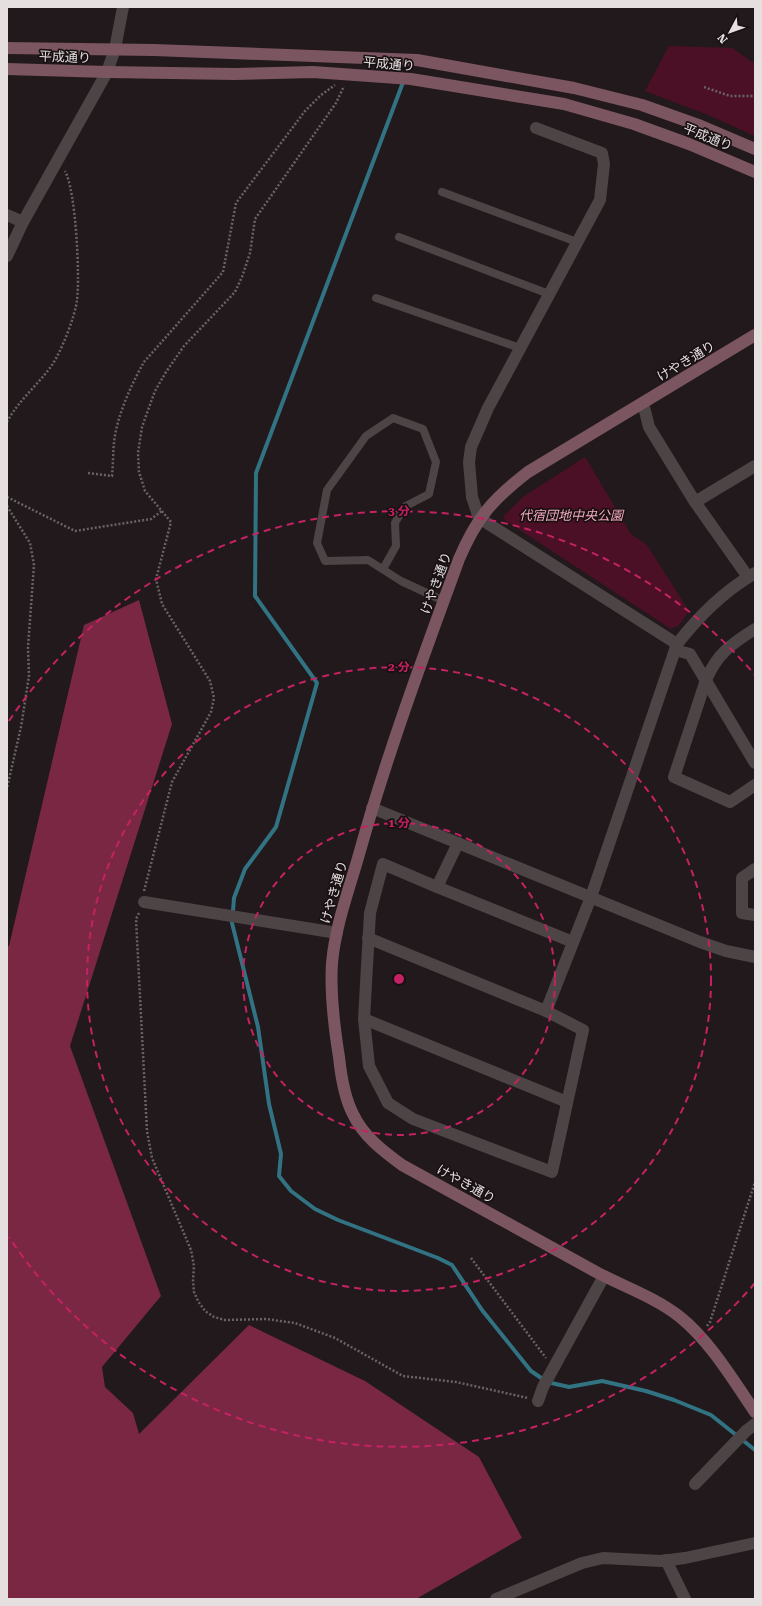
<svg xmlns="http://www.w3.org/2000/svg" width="762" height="1606" viewBox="0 0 762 1606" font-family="'Roboto Serif','Noto Sans JP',serif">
<rect width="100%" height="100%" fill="#21191b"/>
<g fill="#4c1026">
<path d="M669 46 732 48 755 64V136L708 115 645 91Z"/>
<path d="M585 457 631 534 647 545 689 611 679 625 671 629 506 521 503 517 523 497Z"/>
</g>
<path fill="#7a2743" d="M139 600 172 724 70 1046 161 1296 102 1367 105 1387 133 1413 139 1434 249 1325 365 1381 479 1457 522 1538 416 1599H7V946H9L84 625Z"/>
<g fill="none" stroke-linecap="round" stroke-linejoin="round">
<path stroke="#317382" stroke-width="4" d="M402 85 256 473 255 596 317 683 276 827 245 869 234 898 232 923 258 1027 269 1104 281 1154 279 1176 291 1191 315 1209 338 1220 438 1258 452 1265 482 1310 531 1371 547 1382 569 1387 602 1381 646 1391 674 1400 711 1415 755 1450"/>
<g stroke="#6a6364" stroke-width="2.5" stroke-dasharray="2 2" stroke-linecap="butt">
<path d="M704 87 730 96H755"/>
<path d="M7 422C18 401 38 385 52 365 61 352 75 317 77 300 80 276 76 191 65 171"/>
<path d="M88 473 112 476C113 465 113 453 114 442 117 416 131 385 144 362L223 272 236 203 305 111 321 95 335 85"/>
<path d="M7 497 75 531 151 519 162 511"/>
<path d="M7 506 30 543 34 565 28 647 29 676 21 727 7 788"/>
<path d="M144 891 172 782 211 712 214 698 210 681 162 604 156 579 171 522 145 491 139 472 138 453 142 427 155 391 166 372 184 346 235 292 242 277 250 253 255 219 336 103 344 86"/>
<path d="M139 913 136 919 147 1131 152 1158 191 1250 194 1266 193 1280 194 1292 198 1301 205 1311 214 1317 225 1320 266 1319 295 1323 335 1338 403 1376 456 1382 528 1398"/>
<path d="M471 1258 546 1358"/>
<path d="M707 1326 710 1322 755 1182"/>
</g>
<g stroke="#4d4446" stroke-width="8">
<path d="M442 192 577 242"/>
<path d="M399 237 549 294"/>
<path d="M376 298 520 348"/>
<path d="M383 569 396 546 395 523 404 507 429 494 436 462 423 429 393 418 366 436 327 490 317 543 325 561 368 560 401 581 444 601"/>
</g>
<g stroke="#4d4446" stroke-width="12">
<path d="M536 128 602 153 604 164 600 200 488 408 471 447 469 462 472 497 479 518 677 644"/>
<path d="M7 215 23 222"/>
<path d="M7 256 23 222 107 72 115 49 123 7"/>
<path d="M643 403 649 427 695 502 748 577"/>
<path d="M695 502 755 466"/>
<path d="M755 629C731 644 717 654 706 680L674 777 730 802 755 785"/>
<path d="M675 650 690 654 755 763"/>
<path d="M372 808 700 942 726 951 755 957"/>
<path d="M755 869 742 878V913L755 915"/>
<path d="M437 887 458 843"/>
<path d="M144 902 337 933"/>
<path d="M368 938 546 1011 583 1030 552 1172 413 1119 388 1103 369 1066 364 1019 370 913 383 864 437 887 573 942"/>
<path d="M546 1011 591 897 677 644C700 615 723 592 755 573"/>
<path d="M364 1019 567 1102"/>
<path d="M538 1401 543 1387 604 1276"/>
<path d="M695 1484 746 1431 755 1424"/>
<path d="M666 1560 685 1599"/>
<path d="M496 1599 582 1563 603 1558 661 1561 685 1558 755 1543"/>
</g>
<g stroke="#7b555f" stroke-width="12">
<path d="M7 48 154 50 417 60 574 88 642 105 701 126 755 149"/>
<path d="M7 69 107 72 235 74 313 72 411 79 564 104 634 124 689 144 755 172"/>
<path d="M755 335 528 472C492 500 477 517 459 559 423 657 386 757 358 858 348 892 335 928 332 963 330 994 334 1026 339 1057 341 1076 344 1097 353 1114 363 1136 383 1151 402 1165 467 1201 533 1237 598 1273 625 1287 656 1298 680 1317 710 1341 733 1380 755 1412"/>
</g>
</g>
<g fill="none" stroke="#c42262" stroke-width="2" stroke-dasharray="7 5">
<circle cx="399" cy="979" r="156"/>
<circle cx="399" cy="979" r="312"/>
<path d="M755 1283A468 468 0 0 1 9 1237M9 721A468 468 0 0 1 755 675"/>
</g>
<g text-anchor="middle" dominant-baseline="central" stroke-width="3.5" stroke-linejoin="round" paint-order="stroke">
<g font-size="13" fill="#e5dfe0" stroke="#181012">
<text transform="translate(65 57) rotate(2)">平成通り</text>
<text transform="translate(389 64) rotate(5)">平成通り</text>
<text transform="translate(708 137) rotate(22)">平成通り</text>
<text transform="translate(686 361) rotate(-31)">けやき通り</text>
<text transform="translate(436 583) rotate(-70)">けやき通り</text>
<text transform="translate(334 892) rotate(-74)">けやき通り</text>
<text transform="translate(466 1184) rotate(29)">けやき通り</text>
</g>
<g font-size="13" font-style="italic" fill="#f3aabd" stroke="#181012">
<text x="571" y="515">代宿団地中央公園</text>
</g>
</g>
<circle cx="399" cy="979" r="6" fill="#c42262" stroke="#181012" stroke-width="2"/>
<g font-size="12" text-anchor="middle" font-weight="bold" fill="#c42262" stroke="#181012" stroke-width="3.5" stroke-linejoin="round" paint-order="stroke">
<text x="399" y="515">3 分</text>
<text x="399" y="671">2 分</text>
<text x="399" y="827">1 分</text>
</g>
<rect width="762" height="1606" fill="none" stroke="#e5dfe0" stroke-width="16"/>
<g transform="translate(730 32) rotate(229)" stroke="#181012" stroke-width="3" paint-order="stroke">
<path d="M0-3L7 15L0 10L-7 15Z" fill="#e5dfe0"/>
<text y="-6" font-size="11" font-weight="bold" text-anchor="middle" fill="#e5dfe0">N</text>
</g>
</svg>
